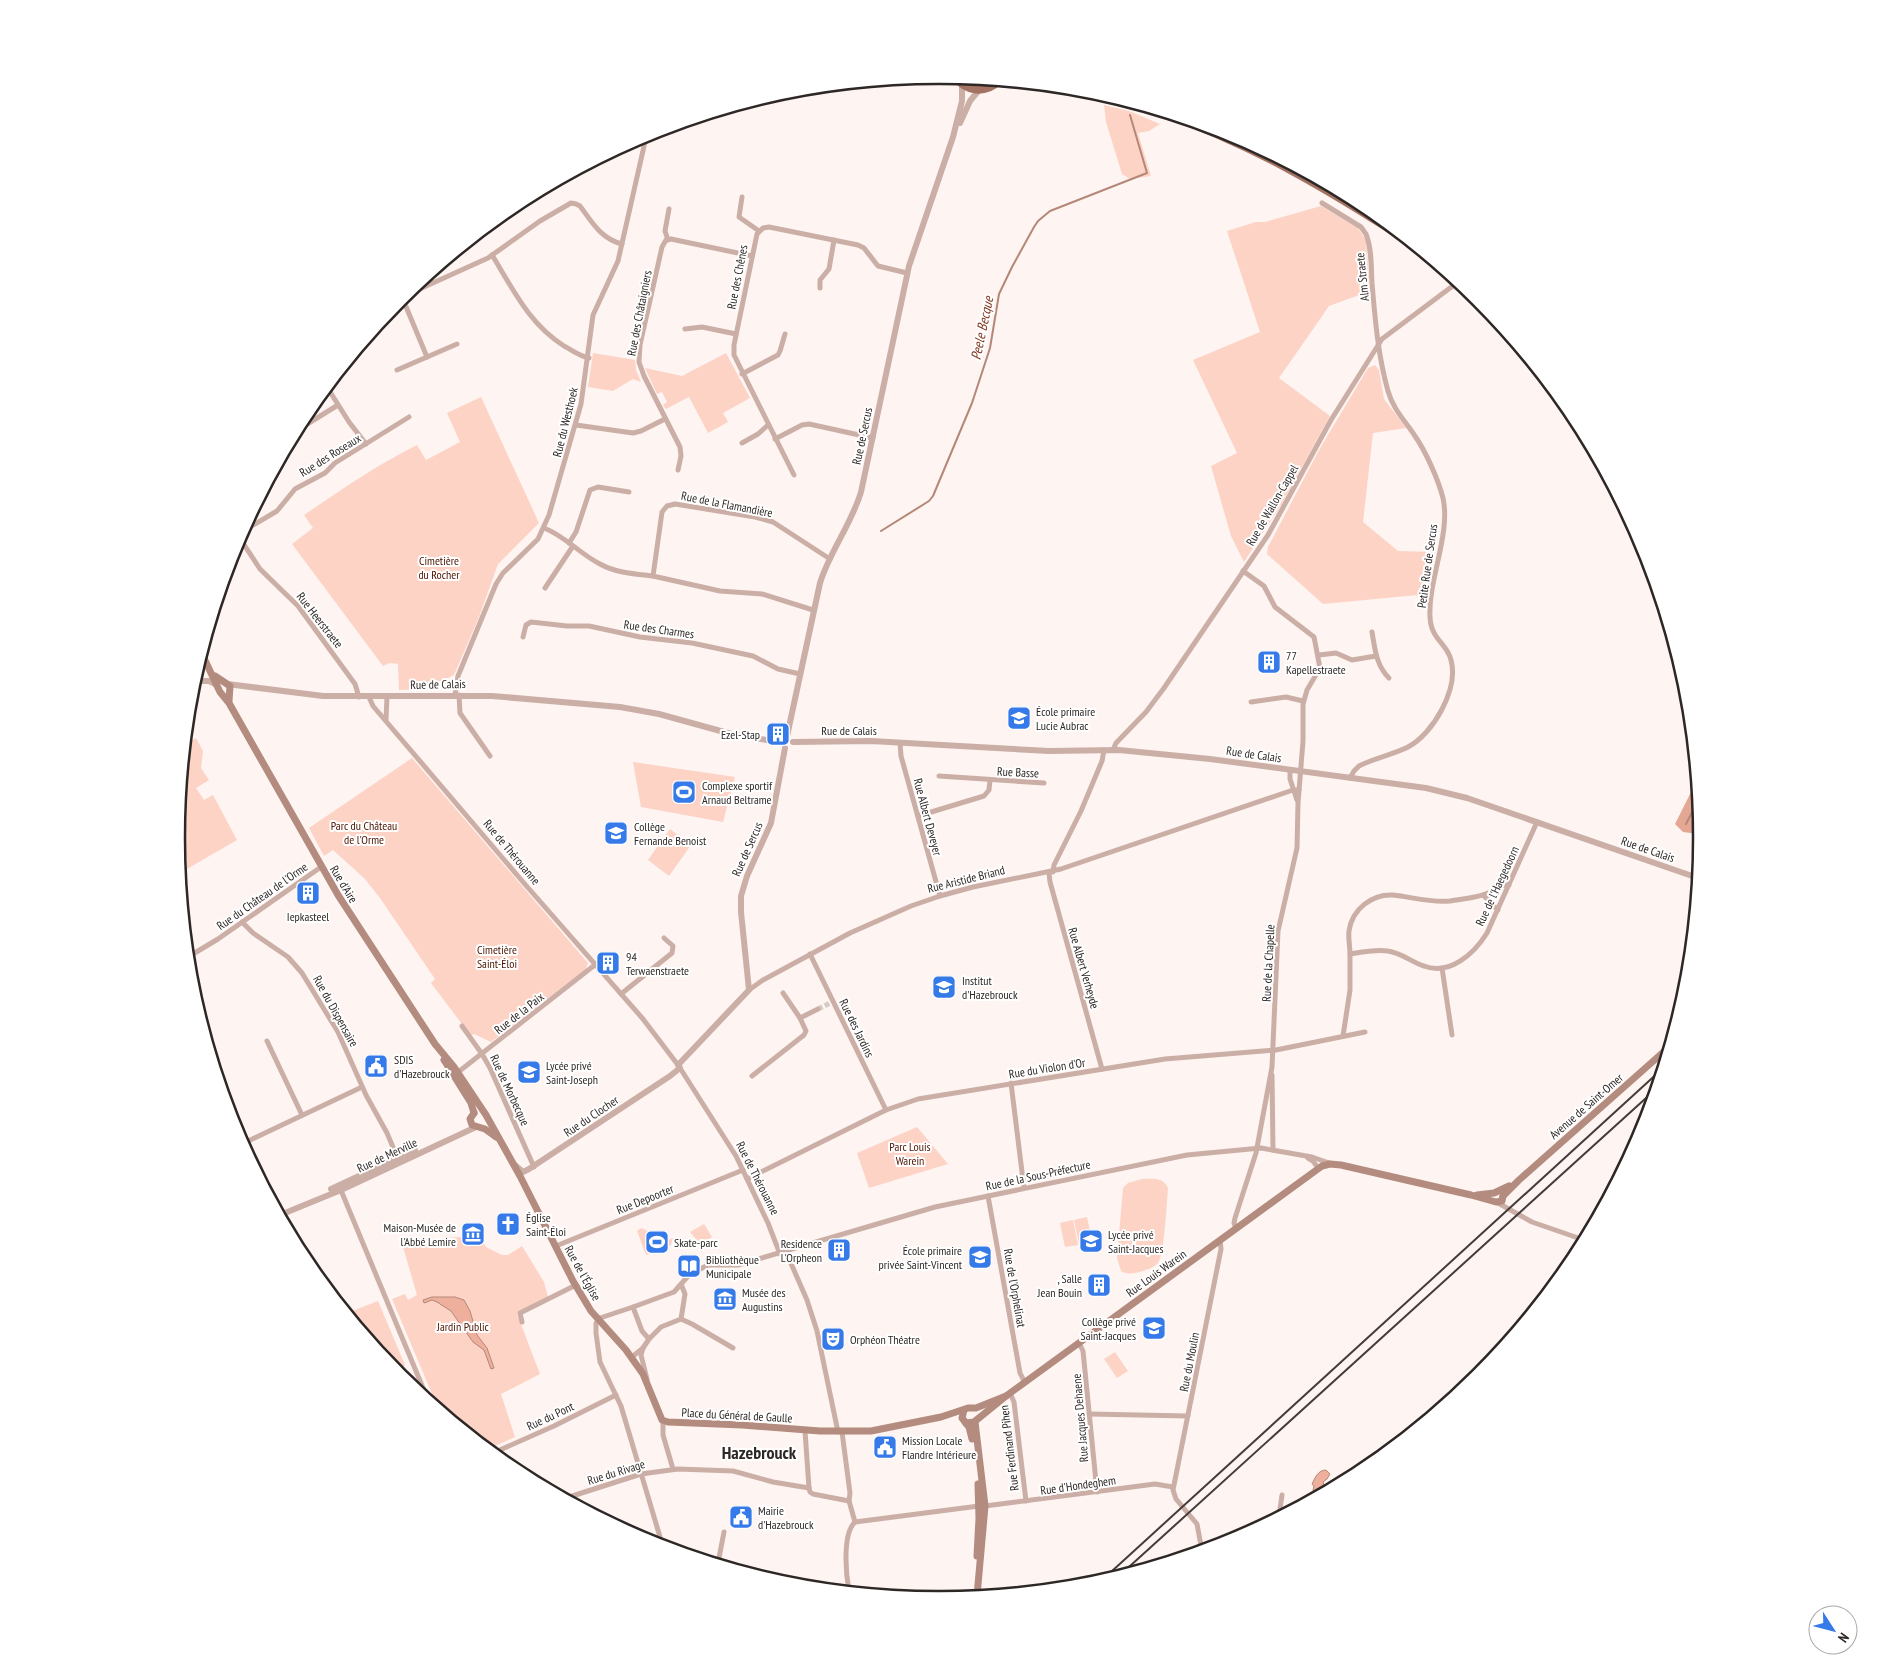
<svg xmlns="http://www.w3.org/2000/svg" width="1878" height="1675" viewBox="0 0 1878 1675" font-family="'PT Sans Narrow',sans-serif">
<rect width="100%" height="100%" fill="#fef4f1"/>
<g fill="#fdd3c6">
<path d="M962 77 993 80C982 87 971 86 962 77Z"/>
<path d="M1104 105 1129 111 1160 124 1149 131 1138 133 1151 176 1130 179 1122 174 1106 122Z"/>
<path d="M1321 206 1358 228 1366 240 1370 291 1329 306 1279 378 1330 416 1281 505 1244 562 1231 536 1211 466 1237 453 1193 360 1260 332 1227 231 1256 222H1265Z"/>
<path d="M593 353 635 360 636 370 641 382 633 379 613 391 588 387Z"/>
<path d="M726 353 750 398 723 413 728 422 708 433 689 397 666 409 663 405 667 402 662 392 657 394 645 368 682 376Z"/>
<path d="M1375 365 1379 370 1384 399 1406 428 1373 433 1363 522 1398 551 1435 552 1431 568 1428 594 1323 604 1267 554 1268 547 1319 450 1368 368Z"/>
<path d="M481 397 539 523 498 564 479 617 454 675 427 689 399 690 398 664 390 663 383 666 292 544 313 528 304 515C341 490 377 465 417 445L426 460 460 442 447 413Z"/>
<path d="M196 738 203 751 201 768 209 780 196 788 204 800 213 795 237 840 180 873 177 837 186 744Z"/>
<path d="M412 758 588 963 586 969 491 1042 474 1034 471 1036 431 983 435 979 380 898 365 879 333 850 324 856 309 828Z"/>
<path d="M633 762 735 777 723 822 641 807Z"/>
<path d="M670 829 691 845 669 876 648 860Z"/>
<path d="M917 1127 948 1164 869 1188 857 1153Z"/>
<path d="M1142 1179C1153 1179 1163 1177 1168 1188 1167 1201 1164 1256 1158 1263 1154 1268 1145 1270 1140 1272 1133 1273 1127 1275 1121 1271L1117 1258 1123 1188 1128 1183Z"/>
<path d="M1087 1217 1092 1241 1079 1244 1074 1220Z"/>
<path d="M1073 1220 1078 1245 1065 1247 1060 1223Z"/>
<path d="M704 1224 712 1237 701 1245 690 1232Z"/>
<path d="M641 1228 668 1240 673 1238 671 1245 646 1255 637 1231Z"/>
<path d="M461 1237 485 1238 484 1244 486 1247 502 1255H508L522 1246 544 1282 548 1297 517 1314 540 1374 501 1394 515 1437 488 1449 438 1408 392 1299 405 1294 408 1300 417 1295 401 1240Z"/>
<path d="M378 1301 405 1365 397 1373 347 1313Z"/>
<path d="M1115 1352 1128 1371 1117 1378 1104 1359Z"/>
</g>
<path fill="#e4a793" d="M1696 782 1701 828 1698 834 1683 832 1675 824Z"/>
<g fill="#eeb09c" stroke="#b48778">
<path d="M432 1297H455L464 1300 470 1311 477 1335 487 1348 494 1368 491 1369 484 1350 473 1342 451 1311 437 1302 432 1300 424 1303 423 1300Z"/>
<path d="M1326 1470 1330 1474 1327 1479 1323 1482 1325 1488 1318 1494H1315L1313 1490 1314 1486 1312 1484C1315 1478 1318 1470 1326 1470Z"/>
</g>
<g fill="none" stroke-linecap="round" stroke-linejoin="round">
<g stroke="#b48778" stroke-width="2">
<path d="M881 531 929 501 933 496 972 403 990 348 999 294 1012 267 1034 227 1038 221 1050 211 1147 173 1130 115"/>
<path d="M1686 824 1698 801"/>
</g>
<path stroke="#d4cbc8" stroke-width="5" stroke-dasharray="5 2.5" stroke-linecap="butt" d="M818 1009 830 1003"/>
<g stroke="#cbafa6" stroke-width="5">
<path d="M742 197 739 217 759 231"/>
<path d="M1322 203 1361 227 1366 234C1372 249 1371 267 1372 283 1375 318 1378 356 1388 391 1393 409 1405 421 1415 436 1426 452 1438 479 1443 498 1451 534 1428 580 1430 617 1431 640 1447 643 1451 660 1459 689 1433 734 1408 747 1392 755 1374 758 1359 766L1354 771 1350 778"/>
<path d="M668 240 665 231 669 209"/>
<path d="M492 255C513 289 529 324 564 346 572 350 579 356 589 358"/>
<path d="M820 288V280L829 269 834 240"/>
<path d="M402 297 488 258 540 221 571 203 576 204 580 206C592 222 601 239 622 244"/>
<path d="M402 297 427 357"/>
<path d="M685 329 702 327 736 334"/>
<path d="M397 370 457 344"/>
<path d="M742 374 778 355 780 351 785 334"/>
<path d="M327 387 349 422 366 444"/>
<path d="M576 425 633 433 641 431 665 419"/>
<path d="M296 431 338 405"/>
<path d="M775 439 802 425 809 424 873 438"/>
<path d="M742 443 758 434 768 425"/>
<path d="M678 470 681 456 680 447 644 376 639 362 640 345 662 247 666 240 671 239 752 256"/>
<path d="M794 475 734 355V345L757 234 763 228 769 227 858 245 864 248 878 266 907 273"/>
<path d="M544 528C565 536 580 554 600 564 616 573 635 574 653 576"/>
<path d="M243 531 277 511 295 489 325 473 335 463 409 417"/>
<path d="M239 537 260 569 298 606 355 684 359 697"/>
<path d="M569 543 576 532 590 490 598 487 629 492"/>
<path d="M545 588 573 546"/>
<path d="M813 610 762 594 720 591 653 576 662 512 667 506 675 504 755 517 773 522 830 559"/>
<path d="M1372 632C1375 649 1376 665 1389 678"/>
<path d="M523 637 526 625 531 622 567 626H589L640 637 692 643 753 656 778 669 800 674"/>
<path d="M1319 655 1336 653 1352 660 1376 656"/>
<path d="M455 695 458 676 496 584 503 573 538 539 549 515 581 404 593 315 618 261 647 133"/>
<path d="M459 695 460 713 490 756"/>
<path d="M369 697 373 706 523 882 643 1019 678 1065"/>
<path d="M1251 702 1286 697 1303 701"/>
<path d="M386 720 387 696"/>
<path d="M900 743 901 756 940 896"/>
<path d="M1113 750 1116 743 1146 712 1164 688 1268 535 1331 420 1382 339 1458 282"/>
<path d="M1290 770V779L1297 800"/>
<path d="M939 776 1044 783"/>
<path d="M918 816 984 796 989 790 990 780"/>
<path d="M1053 872 1054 865 1081 811 1102 761 1104 750"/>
<path d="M1049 873 1050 882 1102 1069"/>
<path d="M1483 895 1498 910"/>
<path d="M242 922 253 933 288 957 302 973 338 1032 366 1095 387 1133 398 1159"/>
<path d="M810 954 886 1110"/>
<path d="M1350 954C1350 946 1348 938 1349 931 1352 909 1372 894 1393 895 1412 897 1430 903 1450 901 1461 899 1478 898 1488 893 1495 890 1500 884 1509 885"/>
<path d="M188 957 218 939 321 867"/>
<path d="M1442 968 1452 1035"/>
<path d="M749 990 763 980 850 933 911 906 940 896 973 887 1061 869 1293 790H1299"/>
<path d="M783 993 800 1018 818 1009"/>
<path d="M621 994 672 953 673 946 664 938"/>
<path d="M462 1026 482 1054 490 1068 534 1167"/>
<path d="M1343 1036 1350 990V954C1362 952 1376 949 1388 951 1402 953 1411 962 1424 966 1449 976 1474 954 1487 933L1537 822"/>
<path d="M267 1041 302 1115"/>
<path d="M680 1068 736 1156 768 1223 780 1254"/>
<path d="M457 1073 596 964"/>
<path d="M1272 1075 1273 1150"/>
<path d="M752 1076 804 1035 806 1031 800 1018"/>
<path d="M1011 1083 1024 1188"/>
<path d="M242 1144 362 1087"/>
<path d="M1308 1158 1313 1161 1318 1168"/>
<path d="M747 1179 886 1110 918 1099 1165 1059 1276 1050 1365 1032"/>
<path d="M340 1188 428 1400"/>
<path d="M988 1196 1020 1373 1025 1383"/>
<path d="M1498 1203 1532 1222 1584 1240"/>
<path d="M1236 1228 1234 1223 1235 1218 1256 1153 1272 1067 1278 931 1297 848 1298 803 1303 741V704L1307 690 1320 668 1314 637 1275 607 1264 586 1243 571"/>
<path d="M556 1246 743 1170"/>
<path d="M786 1252 807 1300 817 1331 838 1432"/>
<path d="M681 1284 685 1294 681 1319 661 1327 649 1339 642 1331 633 1307 674 1292 689 1275 708 1265H738L935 1207 1187 1155 1261 1148 1312 1157 1332 1164"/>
<path d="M633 1307 600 1318 596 1323V1333L600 1362 621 1406 663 1547"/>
<path d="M681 1319 692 1324 733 1348"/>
<path d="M522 1322 520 1313 576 1285"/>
<path d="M1079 1343 1083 1351 1097 1492"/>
<path d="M643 1348 641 1355 647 1379"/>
<path d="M632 1357 643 1348 649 1339"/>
<path d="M1010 1393 1014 1402 1026 1501"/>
<path d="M1089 1414 1188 1416"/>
<path d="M663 1421V1435L673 1469"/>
<path d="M805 1431 809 1488"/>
<path d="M842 1432 850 1493 849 1501 855 1522"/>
<path d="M493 1453 554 1426 616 1395"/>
<path d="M809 1488 810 1492 813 1494 849 1501"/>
<path d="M566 1498 641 1474 678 1469 733 1471 773 1482 809 1488"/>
<path d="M985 1506 1155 1484 1173 1487"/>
<path d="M1279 1516 1282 1495"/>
<path d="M855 1522 979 1506"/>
<path d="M1202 1551 1197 1524 1176 1499 1173 1490 1221 1249 1220 1240"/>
<path d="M718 1563 724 1532"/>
<path d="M849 1591C846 1575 842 1534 855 1522"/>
</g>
<g stroke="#cbafa6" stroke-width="6">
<path d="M960 123 970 101 979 90"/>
<path d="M193 681H209L217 685"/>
<path d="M227 684 323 696H492L620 707 659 714 735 735 780 742"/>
<path d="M787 736 820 583C830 551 851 525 861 492L909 266 953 137 962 101V84"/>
<path d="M793 742 871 741 1049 751 1119 750 1210 759 1426 788 1467 798 1698 878"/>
<path d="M515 1165 523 1172 529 1169 670 1076 680 1068 678 1065 749 990 741 912V896L747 876 771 823 785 748"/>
<path d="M331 1189 415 1150"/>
<path d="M280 1215 341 1190 476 1127"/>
</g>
<g stroke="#b48c7f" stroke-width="7">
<path d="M202 654 220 692 229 703 338 895 435 1044 454 1067 486 1115 520 1176 573 1281 591 1311 626 1350 643 1374 662 1420 668 1422 742 1425 820 1431H871L941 1417 968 1408H976L1006 1396"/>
<path d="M215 676 230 686 229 701"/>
<path d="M444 1060 471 1103 474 1113"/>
<path d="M474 1113 470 1119 472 1125 485 1129 496 1137"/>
<path d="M1477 1195 1494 1193 1509 1186"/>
<path d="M1503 1196 1519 1180 1668 1048"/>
<path d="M964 1410 962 1418 969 1427 972 1439"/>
<path d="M975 1422 985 1506 977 1596"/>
<path d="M966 1423 974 1422 1006 1396 1322 1166 1330 1164 1341 1165 1471 1195 1496 1202 1502 1201 1503 1196"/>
<path d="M977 1556 979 1518 978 1484"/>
</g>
<g stroke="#a37262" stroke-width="8">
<path d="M955 77C966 92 985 94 999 81"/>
<path d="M1079 89 1091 91"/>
<path d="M1160 112C1254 145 1328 189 1411 243"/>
</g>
<g stroke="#433c3a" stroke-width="2">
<path d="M1119 1576 1656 1089"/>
<path d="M1100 1582 1661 1070"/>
</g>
</g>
<defs>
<g id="building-square" transform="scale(1.25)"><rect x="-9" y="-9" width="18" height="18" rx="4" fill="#357ae8" stroke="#fff"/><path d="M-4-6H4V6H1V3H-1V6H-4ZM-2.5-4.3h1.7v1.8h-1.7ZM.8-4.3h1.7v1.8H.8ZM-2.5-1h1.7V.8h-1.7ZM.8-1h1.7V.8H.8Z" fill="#fff"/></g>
<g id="school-square" transform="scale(1.25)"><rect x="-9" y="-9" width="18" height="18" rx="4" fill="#357ae8" stroke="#fff"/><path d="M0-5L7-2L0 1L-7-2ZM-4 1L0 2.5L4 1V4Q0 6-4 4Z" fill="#fff"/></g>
<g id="stadium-square" transform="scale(1.25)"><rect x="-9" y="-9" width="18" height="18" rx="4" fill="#357ae8" stroke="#fff"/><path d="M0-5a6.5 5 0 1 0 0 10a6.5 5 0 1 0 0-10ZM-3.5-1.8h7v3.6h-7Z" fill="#fff"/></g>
<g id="civic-square" transform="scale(1.25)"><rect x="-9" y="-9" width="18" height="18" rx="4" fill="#357ae8" stroke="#fff"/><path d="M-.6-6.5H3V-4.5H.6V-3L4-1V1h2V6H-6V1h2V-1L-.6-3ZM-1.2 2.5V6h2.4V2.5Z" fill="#fff"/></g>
<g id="church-square" transform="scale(1.25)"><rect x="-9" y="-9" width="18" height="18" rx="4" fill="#357ae8" stroke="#fff"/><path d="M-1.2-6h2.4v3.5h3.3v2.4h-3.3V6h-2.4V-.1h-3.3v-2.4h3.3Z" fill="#fff"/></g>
<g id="museum-square" transform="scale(1.25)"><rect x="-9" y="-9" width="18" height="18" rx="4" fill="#357ae8" stroke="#fff"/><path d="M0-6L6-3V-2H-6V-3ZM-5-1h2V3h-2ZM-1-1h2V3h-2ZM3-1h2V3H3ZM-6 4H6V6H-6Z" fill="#fff"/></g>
<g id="library-square" transform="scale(1.25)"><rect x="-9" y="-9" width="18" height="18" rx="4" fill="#357ae8" stroke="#fff"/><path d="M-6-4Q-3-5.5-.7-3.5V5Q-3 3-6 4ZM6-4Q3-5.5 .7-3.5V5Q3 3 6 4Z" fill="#fff"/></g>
<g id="theatre-square" transform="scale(1.25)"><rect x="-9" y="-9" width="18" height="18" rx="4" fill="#357ae8" stroke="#fff"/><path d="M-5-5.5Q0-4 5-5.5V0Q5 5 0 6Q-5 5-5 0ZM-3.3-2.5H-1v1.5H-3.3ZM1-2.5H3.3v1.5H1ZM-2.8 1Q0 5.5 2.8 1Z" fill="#fff"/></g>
</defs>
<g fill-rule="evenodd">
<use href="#building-square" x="1269" y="662"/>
<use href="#school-square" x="1019" y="718"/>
<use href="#building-square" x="778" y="734"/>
<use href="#stadium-square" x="684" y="792"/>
<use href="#school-square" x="616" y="833"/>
<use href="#building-square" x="308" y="893"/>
<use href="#building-square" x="608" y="963"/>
<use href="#school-square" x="944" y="987"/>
<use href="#civic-square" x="376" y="1066"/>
<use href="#school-square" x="529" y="1072"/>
<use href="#church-square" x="508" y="1224"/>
<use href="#museum-square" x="473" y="1234"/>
<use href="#school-square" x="1091" y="1241"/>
<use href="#stadium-square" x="657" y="1242"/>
<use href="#building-square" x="839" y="1250"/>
<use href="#school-square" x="980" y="1257"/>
<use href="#library-square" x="689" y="1266"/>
<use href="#building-square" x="1099" y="1285"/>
<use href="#museum-square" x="725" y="1299"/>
<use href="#school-square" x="1154" y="1328"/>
<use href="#theatre-square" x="833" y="1339"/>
<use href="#civic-square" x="885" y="1447"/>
<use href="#civic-square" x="741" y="1517"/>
</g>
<g text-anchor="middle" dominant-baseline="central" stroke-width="4" stroke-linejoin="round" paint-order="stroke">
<g font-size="12" fill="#2d2725" stroke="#fff">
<text transform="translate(737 277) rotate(-79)">Rue des Chênes</text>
<text transform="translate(1362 277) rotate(-96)">Alm Straete</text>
<text transform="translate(639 313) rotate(-79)">Rue des Châtaigniers</text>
<text transform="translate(565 422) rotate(-76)">Rue du Westhoek</text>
<text transform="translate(862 436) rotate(-78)">Rue de Sercus</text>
<text transform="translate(330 455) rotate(-32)">Rue des Roseaux</text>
<text transform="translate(727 504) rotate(11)">Rue de la Flamandière</text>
<text transform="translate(1272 505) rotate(-60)">Rue de Wallon-Cappel</text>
<text transform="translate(1427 566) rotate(-82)">Petite Rue de Sercus</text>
<text transform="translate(320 620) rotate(52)">Rue Heerstraete</text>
<text transform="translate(659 629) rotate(8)">Rue des Charmes</text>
<text transform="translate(438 684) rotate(-1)">Rue de Calais</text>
<text x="849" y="730">Rue de Calais</text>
<text transform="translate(1254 754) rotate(8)">Rue de Calais</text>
<text transform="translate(1018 772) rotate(3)">Rue Basse</text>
<text transform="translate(928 817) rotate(75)">Rue Albert Deveyer</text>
<text transform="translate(747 849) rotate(-66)">Rue de Sercus</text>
<text transform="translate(1648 849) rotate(19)">Rue de Calais</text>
<text transform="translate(512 852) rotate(50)">Rue de Thérouanne</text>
<text transform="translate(966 879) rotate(-14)">Rue Aristide Briand</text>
<text transform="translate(344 884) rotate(59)">Rue d'Aire</text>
<text transform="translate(1497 886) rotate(-65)">Rue de l'Haegedoorn</text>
<text transform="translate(262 896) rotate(-35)">Rue du Château de l'Orme</text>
<text transform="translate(1268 963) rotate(-87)">Rue de la Chapelle</text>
<text transform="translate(1084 968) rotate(74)">Rue Albert Verheyde</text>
<text transform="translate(336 1011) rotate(61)">Rue du Dispensaire</text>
<text transform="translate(519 1013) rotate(-38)">Rue de la Paix</text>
<text transform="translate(857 1028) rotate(64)">Rue des Jardins</text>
<text transform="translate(1047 1068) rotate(-9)">Rue du Violon d'Or</text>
<text transform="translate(510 1090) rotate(65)">Rue de Morbecque</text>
<text transform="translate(1586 1106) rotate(-41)">Avenue de Saint-Omer</text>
<text transform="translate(591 1116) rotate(-34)">Rue du Clocher</text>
<text transform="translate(387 1155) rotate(-25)">Rue de Merville</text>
<text transform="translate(1038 1175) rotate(-12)">Rue de la Sous-Préfecture</text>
<text transform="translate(758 1178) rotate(63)">Rue de Thérouanne</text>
<text transform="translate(645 1199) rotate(-22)">Rue Depoorter</text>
<text transform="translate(583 1273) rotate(61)">Rue de l'Église</text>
<text transform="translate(1156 1273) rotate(-36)">Rue Louis Warein</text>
<text transform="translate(1015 1288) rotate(80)">Rue de l'Orphelinat</text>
<text transform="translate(1189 1362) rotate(-79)">Rue du Moulin</text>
<text transform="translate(737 1415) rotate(3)">Place du Général de Gaulle</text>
<text transform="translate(550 1416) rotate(-25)">Rue du Pont</text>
<text transform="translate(1080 1418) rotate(-95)">Rue Jacques Dehaene</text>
<text transform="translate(1009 1448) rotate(-97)">Rue Ferdinand Pihen</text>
<text transform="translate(616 1472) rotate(-17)">Rue du Rivage</text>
<text transform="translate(1078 1485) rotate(-8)">Rue d'Hondeghem</text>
</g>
<g font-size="12" fill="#4b1502" stroke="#fff">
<text x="439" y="560">Cimetière<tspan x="439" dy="14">du Rocher</tspan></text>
<text x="364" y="825">Parc du Château<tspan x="364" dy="14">de l'Orme</tspan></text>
<text x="497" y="949">Cimetière<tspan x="497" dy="14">Saint-Éloi</tspan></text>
<text x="910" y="1146">Parc Louis<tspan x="910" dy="14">Warein</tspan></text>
<text x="463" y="1326">Jardin Public</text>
</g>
<g font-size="12" fill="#2d2725" stroke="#fff" text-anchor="start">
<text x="1286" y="655">77<tspan x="1286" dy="14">Kapellestraete</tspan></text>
<text x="1036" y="711">École primaire<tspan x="1036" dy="14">Lucie Aubrac</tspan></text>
<text x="760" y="734" text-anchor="end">Ezel-Stap</text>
<text x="702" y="785">Complexe sportif<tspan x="702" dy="14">Arnaud Beltrame</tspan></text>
<text x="634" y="826">Collège<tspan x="634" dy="14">Fernande Benoist</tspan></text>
<text x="308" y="916" text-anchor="middle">Iepkasteel</text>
<text x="626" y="956">94<tspan x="626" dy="14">Terwaenstraete</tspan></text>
<text x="962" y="980">Institut<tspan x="962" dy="14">d'Hazebrouck</tspan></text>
<text x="394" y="1059">SDIS<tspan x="394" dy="14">d'Hazebrouck</tspan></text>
<text x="546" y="1065">Lycée privé<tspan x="546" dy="14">Saint-Joseph</tspan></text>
<text x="526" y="1217">Église<tspan x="526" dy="14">Saint-Éloi</tspan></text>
<text x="456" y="1227" text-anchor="end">Maison-Musée de<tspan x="456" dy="14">l'Abbé Lemire</tspan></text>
<text x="1108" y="1234">Lycée privé<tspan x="1108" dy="14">Saint-Jacques</tspan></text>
<text x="674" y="1242">Skate-parc</text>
<text x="822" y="1243" text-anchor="end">Residence<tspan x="822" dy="14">L'Orpheon</tspan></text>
<text x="962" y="1250" text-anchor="end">École primaire<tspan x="962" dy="14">privée Saint-Vincent</tspan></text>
<text x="706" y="1259">Bibliothèque<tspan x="706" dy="14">Municipale</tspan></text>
<text x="1082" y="1278" text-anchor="end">, Salle<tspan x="1082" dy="14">Jean Bouin</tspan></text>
<text x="742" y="1292">Musée des<tspan x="742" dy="14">Augustins</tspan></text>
<text x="1136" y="1321" text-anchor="end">Collège privé<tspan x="1136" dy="14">Saint-Jacques</tspan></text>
<text x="850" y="1339">Orphéon Théatre</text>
<text x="902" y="1440">Mission Locale<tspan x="902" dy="14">Flandre Intérieure</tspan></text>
<text x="758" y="1510">Mairie<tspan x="758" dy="14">d'Hazebrouck</tspan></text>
</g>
<g font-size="14" font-style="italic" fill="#80371e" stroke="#fff">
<text transform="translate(982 328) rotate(-78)">Peele Becque</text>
</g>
<g font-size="18" font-weight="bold" fill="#2d2725" stroke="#fff">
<text x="759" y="1452">Hazebrouck</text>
</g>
</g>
<path d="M0 0H1878V1675H0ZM938 84H940A753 753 0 0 1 1693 837V838A753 753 0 0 1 940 1591H938A753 753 0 0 1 185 838V837A753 753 0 0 1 938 84Z" fill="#fff" fill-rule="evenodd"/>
<path fill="none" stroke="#2d2725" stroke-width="2.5" d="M938 84H940A753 753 0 0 1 1693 837V838A753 753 0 0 1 940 1591H938A753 753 0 0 1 185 838V837A753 753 0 0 1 938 84Z"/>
<g transform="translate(1833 1630) rotate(126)"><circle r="24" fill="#ffffff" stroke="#aba9a8"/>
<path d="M0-4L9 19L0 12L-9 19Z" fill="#357ae8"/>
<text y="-8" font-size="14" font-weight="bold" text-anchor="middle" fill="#2d2725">N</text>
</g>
</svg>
